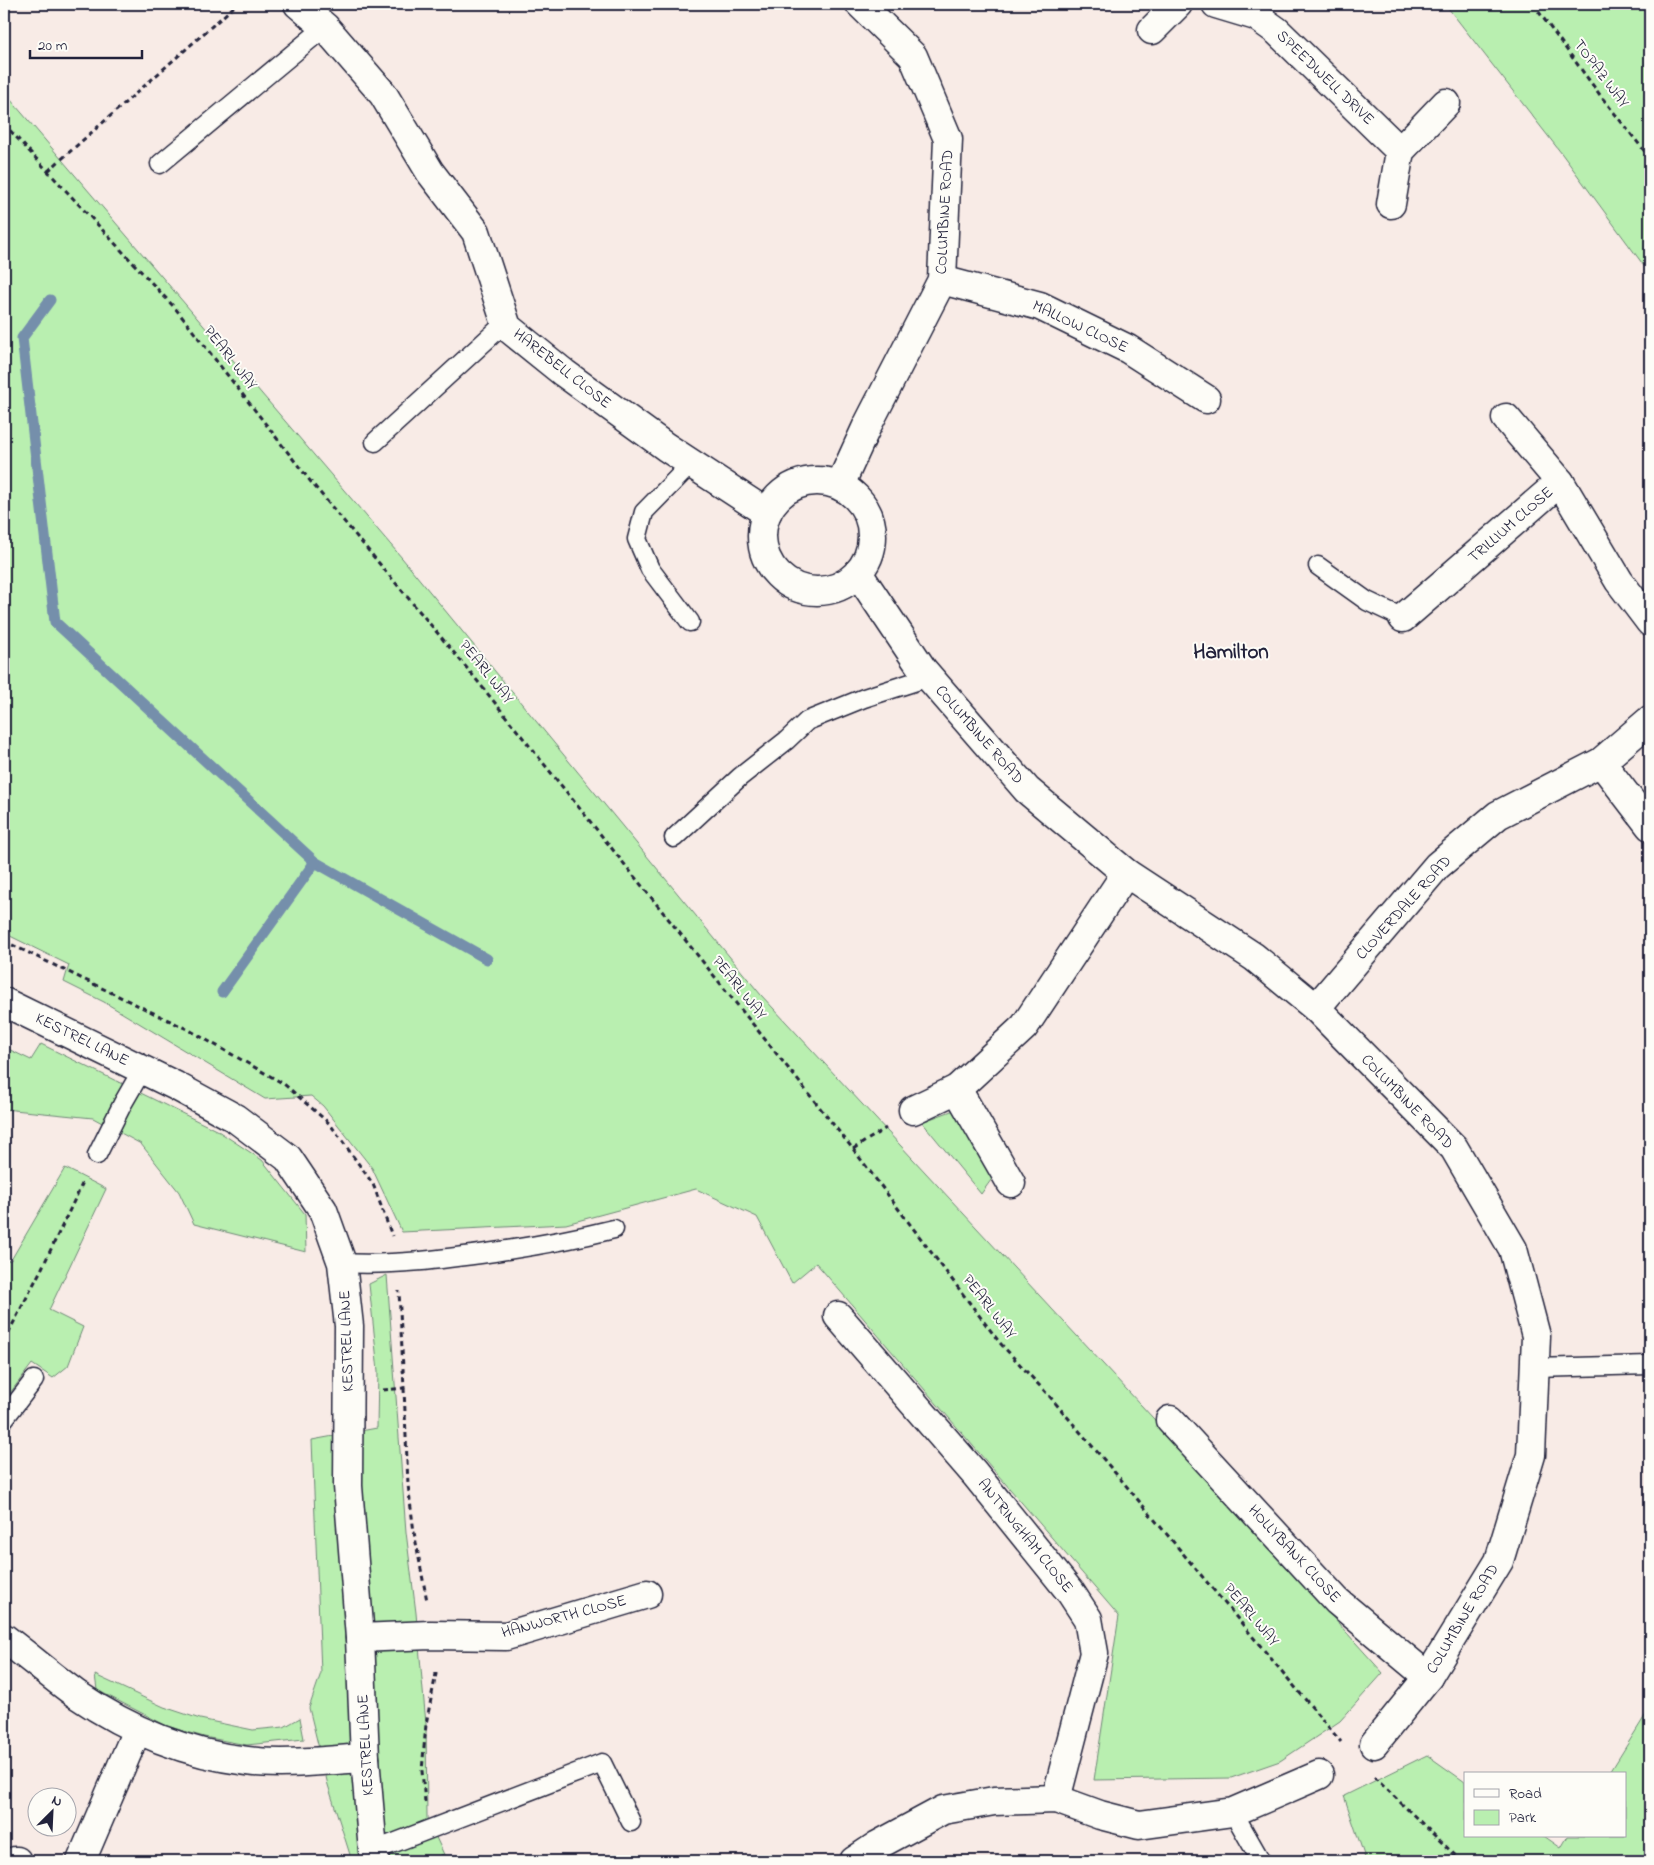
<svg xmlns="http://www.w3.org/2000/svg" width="1654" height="1865" viewBox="0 0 1654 1865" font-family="'Indie Flower',sans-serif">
<rect width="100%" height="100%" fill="#f8ebe6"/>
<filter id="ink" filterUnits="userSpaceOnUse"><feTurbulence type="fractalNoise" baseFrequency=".02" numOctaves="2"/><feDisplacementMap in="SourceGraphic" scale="10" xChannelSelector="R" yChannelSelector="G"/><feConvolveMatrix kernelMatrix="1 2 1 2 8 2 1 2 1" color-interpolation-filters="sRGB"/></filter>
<g filter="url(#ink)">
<g fill="#b9efb0" stroke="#6e8876">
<path d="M1445 4H1650V274L1562 154Z"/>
<path d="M4 92 402 558 761 995 1153 1418 1383 1673 1340 1721 1280 1761 1231 1778 1094 1780 1119 1616 816 1263 792 1283 757 1217 696 1189 566 1224 402 1232 372 1168 323 1106 311 1096 265 1099 104 1002 64 982 69 965 4 933Z"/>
<path d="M41 1044 218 1131 262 1160 305 1214 306 1252 194 1224 179 1192 141 1144 93 1118 4 1109V1047L31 1060Z"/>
<path d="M954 1110 996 1173 981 1194 922 1122Z"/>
<path d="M65 1168 106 1189 49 1310 83 1327 68 1366 53 1378 32 1364 4 1401V1261L11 1260Z"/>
<path d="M387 1275 406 1532 416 1613 426 1724 427 1818 447 1861H352L328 1785 309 1708 321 1673 312 1440 377 1428 378 1371 369 1284Z"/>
<path d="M95 1675 164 1707 200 1719 253 1730 284 1727 300 1718 304 1739 247 1745 204 1737 167 1726 97 1690Z"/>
<path d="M1650 1708V1861H1366L1344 1796 1427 1755 1465 1782V1836H1544L1561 1848 1568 1836H1625V1774H1609Z"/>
</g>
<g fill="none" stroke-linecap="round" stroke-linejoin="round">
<g stroke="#748fab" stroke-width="11">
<path d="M50 300 22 338 55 622 315 862 487 959"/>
<path d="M222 992 315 862"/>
</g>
<g stroke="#22223b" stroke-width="21">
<g id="service">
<path d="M160 164 325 27"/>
<path d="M375 442 505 323"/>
<path d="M1318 566 1367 601 1403 618"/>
<path d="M690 622 650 569 637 539 644 512 691 464"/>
<path d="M674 838 740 777 787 740 807 721 864 698 929 677"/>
<path d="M97 1155 123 1103 142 1070"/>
<path d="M342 1263C393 1266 444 1259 494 1252 535 1246 574 1239 614 1229"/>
<path d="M1535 1368 1650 1365"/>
<path d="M4 1419 34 1380"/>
<path d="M1233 1812 1261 1861"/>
<path d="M373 1851 602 1763 631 1822"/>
</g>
</g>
<g stroke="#22223b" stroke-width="31">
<g id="minor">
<path d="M298 4 325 27 383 94 430 172 476 232 507 327 564 373 666 447 767 513"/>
<path d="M1216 4 1256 16 1277 31 1400 151"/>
<path d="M1152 30 1178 4"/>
<path d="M1391 204 1400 151 1446 103"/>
<path d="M942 280 1040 306 1128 349 1206 399"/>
<path d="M1506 418 1560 482"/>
<circle cx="817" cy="536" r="55"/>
<path d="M840 485 867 426 942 280 948 139 913 56 860 4"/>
<path d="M858 573 923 670 1027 790 1126 873 1254 957 1316 1008 1454 1148 1513 1249 1536 1336 1531 1455 1499 1561 1428 1677 1374 1744"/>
<path d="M1403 618 1560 482 1619 581 1650 622"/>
<path d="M1601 762 1650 826"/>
<path d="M1316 1008 1437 866 1498 815 1601 762 1650 720"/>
<path d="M957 1089 1011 1183"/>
<path d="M913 1110 957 1089 1024 1027 1126 873"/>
<path d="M838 1316 975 1474 1071 1593 1088 1619 1094 1653 1056 1799"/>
<path d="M1170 1420 1337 1601 1428 1677"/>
<path d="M4 1638C28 1656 51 1676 76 1694 127 1729 186 1754 247 1761 286 1766 327 1760 365 1758"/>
<path d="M360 1638 430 1635 506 1636 647 1594"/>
<path d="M15 1861H17"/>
<path d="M81 1861 137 1730"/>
<path d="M854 1861 878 1845 943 1810 994 1801 1056 1799 1100 1815 1139 1825 1233 1812 1319 1775"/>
</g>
</g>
<g stroke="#22223b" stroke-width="31">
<path id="tertiary" d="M4 1002 176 1086 235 1118 288 1158 323 1210 342 1263 349 1326 348 1486 360 1638 365 1758 373 1851 376 1861"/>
</g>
<g stroke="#22223b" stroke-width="3" stroke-dasharray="5 4" stroke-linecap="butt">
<path d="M1533 4 1600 95 1650 158"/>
<path d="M4 124 175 308 311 482 471 673 853 1149 1000 1343 1051 1398 1123 1482 1341 1742"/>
<path d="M48 171 237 4"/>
<path d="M4 941 189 1030 284 1084 330 1124 373 1184 392 1236"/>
<path d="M853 1149 886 1128"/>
<path d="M4 1341 42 1268 84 1180"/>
<path d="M404 1388 408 1485 414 1532 427 1601"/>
<path d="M383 1390 404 1388 399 1291"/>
<path d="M1374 1777 1461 1861"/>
<path d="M425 1802 422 1771 426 1724 436 1674 435 1669"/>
<path d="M441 1855 445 1861"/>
</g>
<use href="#service" stroke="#fdfcf7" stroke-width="18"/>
<use href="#minor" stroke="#fdfcf7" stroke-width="28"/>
<use href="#tertiary" stroke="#fdfcf7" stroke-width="28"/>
</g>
</g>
<g text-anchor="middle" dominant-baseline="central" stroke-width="4" stroke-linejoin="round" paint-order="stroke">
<g font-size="16" fill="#22223b" stroke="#fdfcf7">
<text transform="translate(1601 74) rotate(53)">TOPAZ WAY</text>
<text transform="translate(1325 78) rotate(44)">SPEEDWELL DRIVE</text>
<text transform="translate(945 212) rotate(-87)">COLUMBINE ROAD</text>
<text transform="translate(1080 327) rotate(25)">MALLOW CLOSE</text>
<text transform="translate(230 358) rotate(52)">PEARL WAY</text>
<text transform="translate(562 369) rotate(38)">HAREBELL CLOSE</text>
<text transform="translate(1511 525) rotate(-41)">TRILLIUM CLOSE</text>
<text transform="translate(486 672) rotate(51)">PEARL WAY</text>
<text transform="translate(979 735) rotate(49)">COLUMBINE ROAD</text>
<text transform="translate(1404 908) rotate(-48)">CLOVERDALE ROAD</text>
<text transform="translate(739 988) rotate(51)">PEARL WAY</text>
<text transform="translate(82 1040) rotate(26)">KESTREL LANE</text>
<text transform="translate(1407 1102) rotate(46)">COLUMBINE ROAD</text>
<text transform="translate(989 1307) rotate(52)">PEARL WAY</text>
<text transform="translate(347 1341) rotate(-92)">KESTREL LANE</text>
<text transform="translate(1025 1536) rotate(51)">ANTRINGHAM CLOSE</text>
<text transform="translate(1294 1554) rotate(47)">HOLLYBANK CLOSE</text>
<text transform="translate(1251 1615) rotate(50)">PEARL WAY</text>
<text transform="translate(564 1617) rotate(-15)">HANWORTH CLOSE</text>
<text transform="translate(1463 1619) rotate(-59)">COLUMBINE ROAD</text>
<text transform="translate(366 1745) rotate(-93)">KESTREL LANE</text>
</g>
<g font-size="21" font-weight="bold" fill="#22223b" stroke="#fdfcf7">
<text x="1231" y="653">Hamilton</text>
</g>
</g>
<rect width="1654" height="1865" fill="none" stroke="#fdfcf7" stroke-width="20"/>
<rect x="10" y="10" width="1634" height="1845" fill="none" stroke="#22223b" stroke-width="2" filter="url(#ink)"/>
<rect x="1464" y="1772" width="162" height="65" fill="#fdfcf7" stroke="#a5a5ac"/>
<rect x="1474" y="1789" width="25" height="8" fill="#fdfcf7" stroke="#a5a5ac"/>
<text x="1509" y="1798" font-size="15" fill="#22223b">Road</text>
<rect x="1474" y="1810" width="25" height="15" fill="#b9efb0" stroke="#a5a5ac"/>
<text x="1509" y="1822" font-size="15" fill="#22223b">Park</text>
<g transform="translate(52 1812) rotate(24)"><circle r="24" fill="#fdfcf7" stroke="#a5a5ac"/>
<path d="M0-4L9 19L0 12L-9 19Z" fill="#22223b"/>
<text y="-8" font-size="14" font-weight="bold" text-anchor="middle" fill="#22223b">N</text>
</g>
<path d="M30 50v8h112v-8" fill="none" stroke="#22223b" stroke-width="2.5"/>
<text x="38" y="50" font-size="15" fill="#22223b" stroke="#fdfcf7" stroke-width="4" paint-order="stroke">20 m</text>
</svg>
